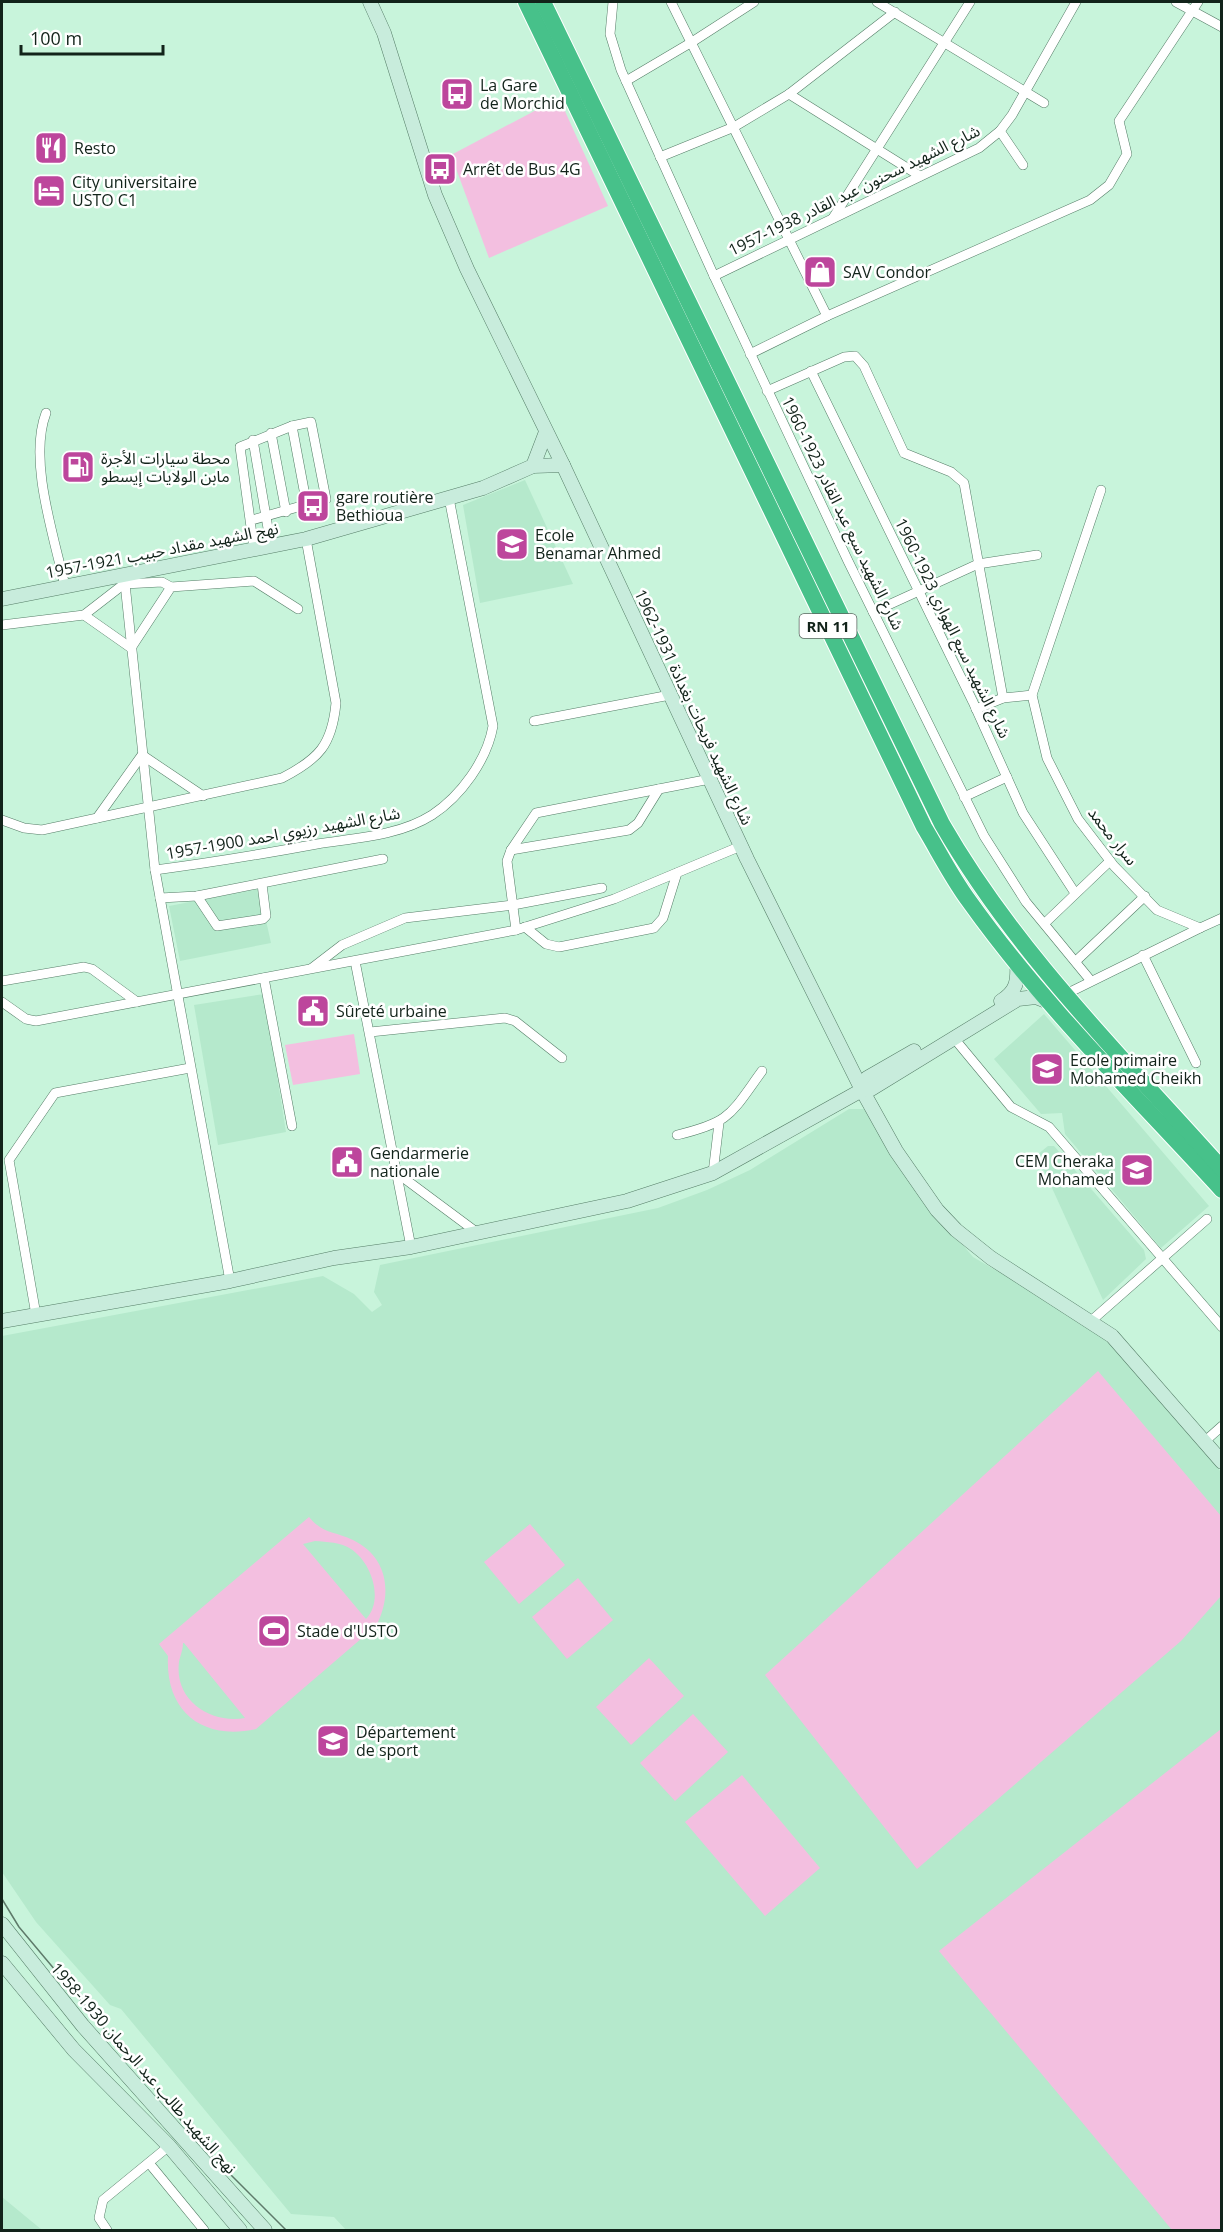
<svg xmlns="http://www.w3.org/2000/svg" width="1223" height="2232" viewBox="0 0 1223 2232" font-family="'Open Sans','Noto Sans Arabic',sans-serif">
<rect width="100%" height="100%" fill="#c8f4db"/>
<g fill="#b5e9cc">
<path d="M525 480 573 584 480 603 463 505Z"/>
<path d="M259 889 271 943 180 961 169 906Z"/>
<path d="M264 994 286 1132 218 1145 194 1005Z"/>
<path d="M1044 1014 1209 1206 1161 1248 1065 1134 1062 1113 1041 1114 994 1059Z"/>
<path d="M849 1109H864L931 1207 973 1257 1081 1320 1098 1334 1124 1357 1221 1472V2230H346L334 2217 291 2214 121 2009 110 2005 36 1922 2 1872V1336L323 1276 354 1294 372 1312 382 1305 374 1292 380 1265 658 1208 707 1190 750 1170Z"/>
<path d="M1048 1146H1054L1144 1250 1146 1259 1103 1300 1037 1155Z"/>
<path d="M2 2197 42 2230H2Z"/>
</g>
<g fill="#f3bfe0" fill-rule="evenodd">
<path d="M559 98 608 206 489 258 451 155Z"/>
<path d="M354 1034 360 1074 293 1085 285 1045Z"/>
<path d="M1098 1371 1221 1516V1596L1181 1641 917 1869 765 1675Z"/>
<path d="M309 1517C323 1534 334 1531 353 1540 388 1557 393 1594 376 1626L256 1729C203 1741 165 1712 168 1656L159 1644ZM315 1541C327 1542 341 1542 351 1549 372 1563 384 1600 366 1619L303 1544ZM183 1643H184L245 1718C211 1724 174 1701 179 1662 180 1656 183 1650 183 1643Z"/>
<path d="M530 1524 565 1565 519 1604 484 1562Z"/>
<path d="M578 1578 613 1620 567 1659 532 1617Z"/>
<path d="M649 1658 684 1696 631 1745 596 1707Z"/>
<path d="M693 1714 728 1752 675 1801 640 1763Z"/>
<path d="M1221 1729V2230H1172L939 1951Z"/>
<path d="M742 1775 820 1868 765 1916 685 1822Z"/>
</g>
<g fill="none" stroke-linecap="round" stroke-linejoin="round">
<g stroke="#567e68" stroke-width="10">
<g id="street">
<path d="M613 2 610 34 621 70 714 276 848 561 984 836 1026 902 1091 981"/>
<path d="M671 2 827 316"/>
<path d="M877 2 1044 103"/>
<path d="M1176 2 1222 27"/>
<path d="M626 81 692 42 754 2"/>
<path d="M789 94 920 176"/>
<path d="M1000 131 1023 165"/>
<path d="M660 157 734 127 789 94 895 12"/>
<path d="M833 218 970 2"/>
<path d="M714 276 979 148 1000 131 1012 115 1076 2"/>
<path d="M750 354 827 316 1090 200 1109 185 1127 154 1119 121 1198 2"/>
<path d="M811 371 973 702 1023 813 1075 893"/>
<path d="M767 391 844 357 855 356 864 366 904 453 951 472 964 483 1003 698"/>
<path d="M46 413C28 460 54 536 65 586"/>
<path d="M292 426 307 506"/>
<path d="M271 433 286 512"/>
<path d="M253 440 271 546"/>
<path d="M252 520 326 499 311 422 292 426 240 447 254 549"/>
<path d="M124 574 155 870 230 1281"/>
<path d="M873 612 978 564 1037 555"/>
<path d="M84 615 131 648 171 587 254 581 298 609"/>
<path d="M2 625 84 615 124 584 162 582 171 587"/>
<path d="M976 709 1003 698 1032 695"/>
<path d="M534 721 670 695"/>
<path d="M964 797 1007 777"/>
<path d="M97 818 142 755 203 796"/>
<path d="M2 820 24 828 42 830 282 778C319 759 332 745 336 703L306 539"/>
<path d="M511 850 629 830 638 823 659 789"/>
<path d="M155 870C209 863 263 854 317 844 355 838 399 836 432 815 461 796 487 760 493 726L449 498"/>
<path d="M197 896 217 926 263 919 266 916 262 884"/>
<path d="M160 898 197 896 383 859"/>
<path d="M1045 923 1110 861"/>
<path d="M525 927 546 944 559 947 654 928 663 918 677 873"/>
<path d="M1200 928 1222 918"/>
<path d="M516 930 507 861 511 850 536 813 710 779"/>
<path d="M1143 955 1196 1063"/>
<path d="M355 961 411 1247"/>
<path d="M1076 961 1145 896"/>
<path d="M312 968 342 945 405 918 513 905 602 888"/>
<path d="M264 978 292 1126"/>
<path d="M2 981 84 967 92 969 137 1002"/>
<path d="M1066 994 1200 928 1157 910 1114 866 1078 819 1047 758 1032 695 1101 490"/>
<path d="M2 1002 26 1019 36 1021 516 930 614 899 741 846"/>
<path d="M370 1032 505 1018 515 1021 562 1058"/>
<path d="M953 1037 1011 1107 1049 1127 1222 1327"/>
<path d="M677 1135C731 1122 730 1115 762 1071"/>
<path d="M397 1173 479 1234"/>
<path d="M713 1173 719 1123"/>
<path d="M36 1315 9 1160 55 1093 190 1068"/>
<path d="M1091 1321 1207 1219"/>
<path d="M1204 1442 1222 1426"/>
<path d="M149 2163 204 2230"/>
<path d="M107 2230 99 2218 103 2200 169 2146"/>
</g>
</g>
<g stroke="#567e68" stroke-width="15">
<g id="secondary">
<path d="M370 2 384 33 435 195 467 269 563 465 747 859 862 1090 896 1151 937 1210 956 1230 991 1258 1112 1336 1222 1462"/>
<path d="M533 466 546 432"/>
<path d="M2 599 306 539 483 488 533 466 563 465"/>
<path d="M1001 1001C1017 991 1018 981 1017 963"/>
<path d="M862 1090 867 1078 914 1051"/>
<path d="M2 1321 230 1281 334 1258 411 1247 627 1201 713 1173 862 1090 871 1089 1018 999 1036 997 1051 1003"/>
<path d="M2 1924 83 2026 265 2230"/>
<path d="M2 1963 74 2050 169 2146 240 2230"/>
</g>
</g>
<g stroke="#fff" stroke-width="18">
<g id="highway">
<path d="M526 2 924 827C939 852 952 878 969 901 1043 1005 1136 1096 1222 1190"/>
<path d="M543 2 942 824C1016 953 1124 1059 1222 1169"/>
</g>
</g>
<use href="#street" stroke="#fff" stroke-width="9"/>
<use href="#secondary" stroke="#c8ecdc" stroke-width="14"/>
<use href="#highway" stroke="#47c18a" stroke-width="16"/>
<path stroke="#5e7a6a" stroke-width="1.5" d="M2 1899 19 1927 206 2150 286 2230"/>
</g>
<defs>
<g id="bus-square" transform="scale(1.725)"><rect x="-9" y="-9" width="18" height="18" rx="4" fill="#bd469c" stroke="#fff"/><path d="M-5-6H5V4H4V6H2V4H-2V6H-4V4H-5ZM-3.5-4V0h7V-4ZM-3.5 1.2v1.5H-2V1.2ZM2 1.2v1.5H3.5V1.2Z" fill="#fff"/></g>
<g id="restaurant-square" transform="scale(1.725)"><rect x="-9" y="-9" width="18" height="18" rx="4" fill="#bd469c" stroke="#fff"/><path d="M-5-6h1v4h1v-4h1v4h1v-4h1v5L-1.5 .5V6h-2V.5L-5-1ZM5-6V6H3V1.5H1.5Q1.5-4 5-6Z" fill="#fff"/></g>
<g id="hotel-square" transform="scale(1.725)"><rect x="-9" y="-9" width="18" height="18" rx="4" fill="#bd469c" stroke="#fff"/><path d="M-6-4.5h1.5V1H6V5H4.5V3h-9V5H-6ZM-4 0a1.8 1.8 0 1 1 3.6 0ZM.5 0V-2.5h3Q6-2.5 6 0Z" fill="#fff"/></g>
<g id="shop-square" transform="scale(1.725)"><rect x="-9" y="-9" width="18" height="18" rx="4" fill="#bd469c" stroke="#fff"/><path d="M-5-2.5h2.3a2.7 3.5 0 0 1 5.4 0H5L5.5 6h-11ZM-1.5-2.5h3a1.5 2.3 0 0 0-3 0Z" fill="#fff"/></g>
<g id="fuel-square" transform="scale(1.725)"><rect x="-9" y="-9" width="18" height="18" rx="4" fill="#bd469c" stroke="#fff"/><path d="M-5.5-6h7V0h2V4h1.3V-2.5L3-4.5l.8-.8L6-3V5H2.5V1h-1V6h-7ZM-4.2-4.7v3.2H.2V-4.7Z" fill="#fff"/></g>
<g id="school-square" transform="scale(1.725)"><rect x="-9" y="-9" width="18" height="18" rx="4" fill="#bd469c" stroke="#fff"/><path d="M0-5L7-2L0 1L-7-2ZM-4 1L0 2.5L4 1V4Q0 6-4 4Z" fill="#fff"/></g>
<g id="civic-square" transform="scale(1.725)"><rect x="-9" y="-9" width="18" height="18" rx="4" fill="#bd469c" stroke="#fff"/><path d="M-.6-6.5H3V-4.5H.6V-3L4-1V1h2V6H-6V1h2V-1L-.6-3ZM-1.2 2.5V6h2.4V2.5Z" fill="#fff"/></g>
<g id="stadium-square" transform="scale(1.725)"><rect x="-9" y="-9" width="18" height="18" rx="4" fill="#bd469c" stroke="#fff"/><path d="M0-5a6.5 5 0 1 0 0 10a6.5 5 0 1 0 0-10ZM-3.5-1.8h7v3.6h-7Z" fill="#fff"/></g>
<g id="university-square" transform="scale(1.725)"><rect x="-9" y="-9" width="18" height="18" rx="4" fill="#bd469c" stroke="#fff"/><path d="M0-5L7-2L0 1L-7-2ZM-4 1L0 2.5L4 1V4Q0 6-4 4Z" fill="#fff"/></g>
</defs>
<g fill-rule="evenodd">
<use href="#bus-square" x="457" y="94"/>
<use href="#restaurant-square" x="51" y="148"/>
<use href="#bus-square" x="440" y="169"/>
<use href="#hotel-square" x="49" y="191"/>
<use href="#shop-square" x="820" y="272"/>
<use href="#fuel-square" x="78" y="467"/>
<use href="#bus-square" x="313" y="506"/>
<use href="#school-square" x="512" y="544"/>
<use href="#civic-square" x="313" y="1011"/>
<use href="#school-square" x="1047" y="1069"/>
<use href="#civic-square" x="347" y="1162"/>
<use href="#school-square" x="1137" y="1170"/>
<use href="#stadium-square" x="274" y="1631"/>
<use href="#university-square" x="333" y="1741"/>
</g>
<g text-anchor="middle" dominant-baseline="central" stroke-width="5" stroke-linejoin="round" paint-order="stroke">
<rect fill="#fff" stroke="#59655f" stroke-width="1.5" x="799.5" y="614" width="57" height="24" rx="4.5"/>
<g font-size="15" font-weight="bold" fill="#12231a">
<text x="828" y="626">RN 11</text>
</g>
<g font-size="16" fill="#12231a" stroke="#fff" text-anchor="start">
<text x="480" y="85">La Gare<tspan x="480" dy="18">de Morchid</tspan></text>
<text x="74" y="148">Resto</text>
<text x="463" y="169">Arrêt de Bus 4G</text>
<text x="72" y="182">City universitaire<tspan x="72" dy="18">USTO C1</tspan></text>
<text x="843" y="272">SAV Condor</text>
<text x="101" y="458">محطة سيارات الأجرة<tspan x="101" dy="18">مابن الولايات إيسطو</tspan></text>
<text x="336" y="497">gare routière<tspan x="336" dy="18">Bethioua</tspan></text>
<text x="535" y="535">Ecole<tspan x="535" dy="18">Benamar Ahmed</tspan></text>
<text x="336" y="1011">Sûreté urbaine</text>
<text x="1070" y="1060">Ecole primaire<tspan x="1070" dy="18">Mohamed Cheikh</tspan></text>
<text x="370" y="1153">Gendarmerie<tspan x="370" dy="18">nationale</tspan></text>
<text x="1114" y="1161" text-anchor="end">CEM Cheraka<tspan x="1114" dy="18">Mohamed</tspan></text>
<text x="297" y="1631">Stade d'USTO</text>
<text x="356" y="1732">Département<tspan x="356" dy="18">de sport</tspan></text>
</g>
<g font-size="16" fill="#12231a" stroke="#fff">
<text transform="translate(854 190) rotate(-26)">شارع الشهيد سحنون عبد القادر 1938-1957</text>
<text transform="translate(843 513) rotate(64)">شارع الشهيد سبع عبد القادر 1923-1960</text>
<text transform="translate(162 550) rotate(-11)">نهج الشهيد مقداد حبيب 1921-1957</text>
<text transform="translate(953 628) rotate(64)">شارع الشهيد سبع الهواري 1923-1960</text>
<text transform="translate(694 707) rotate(65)">شارع الشهيد فريحات بغدادة 1931-1962</text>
<text transform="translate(283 833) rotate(-10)">شارع الشهيد رزيوي احمد 1900-1957</text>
<text transform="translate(1113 836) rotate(52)">سرار محمد</text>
<text transform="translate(144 2068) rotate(49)">نهج الشهيد طالب عبد الرحمان 1930-1958</text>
</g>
</g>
<rect width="1223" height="2232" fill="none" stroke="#12231a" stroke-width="6"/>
<path d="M21 45v9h142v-9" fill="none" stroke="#12231a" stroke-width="3"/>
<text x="30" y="45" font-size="18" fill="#12231a" stroke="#ffffff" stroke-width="4.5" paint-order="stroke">100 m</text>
</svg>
